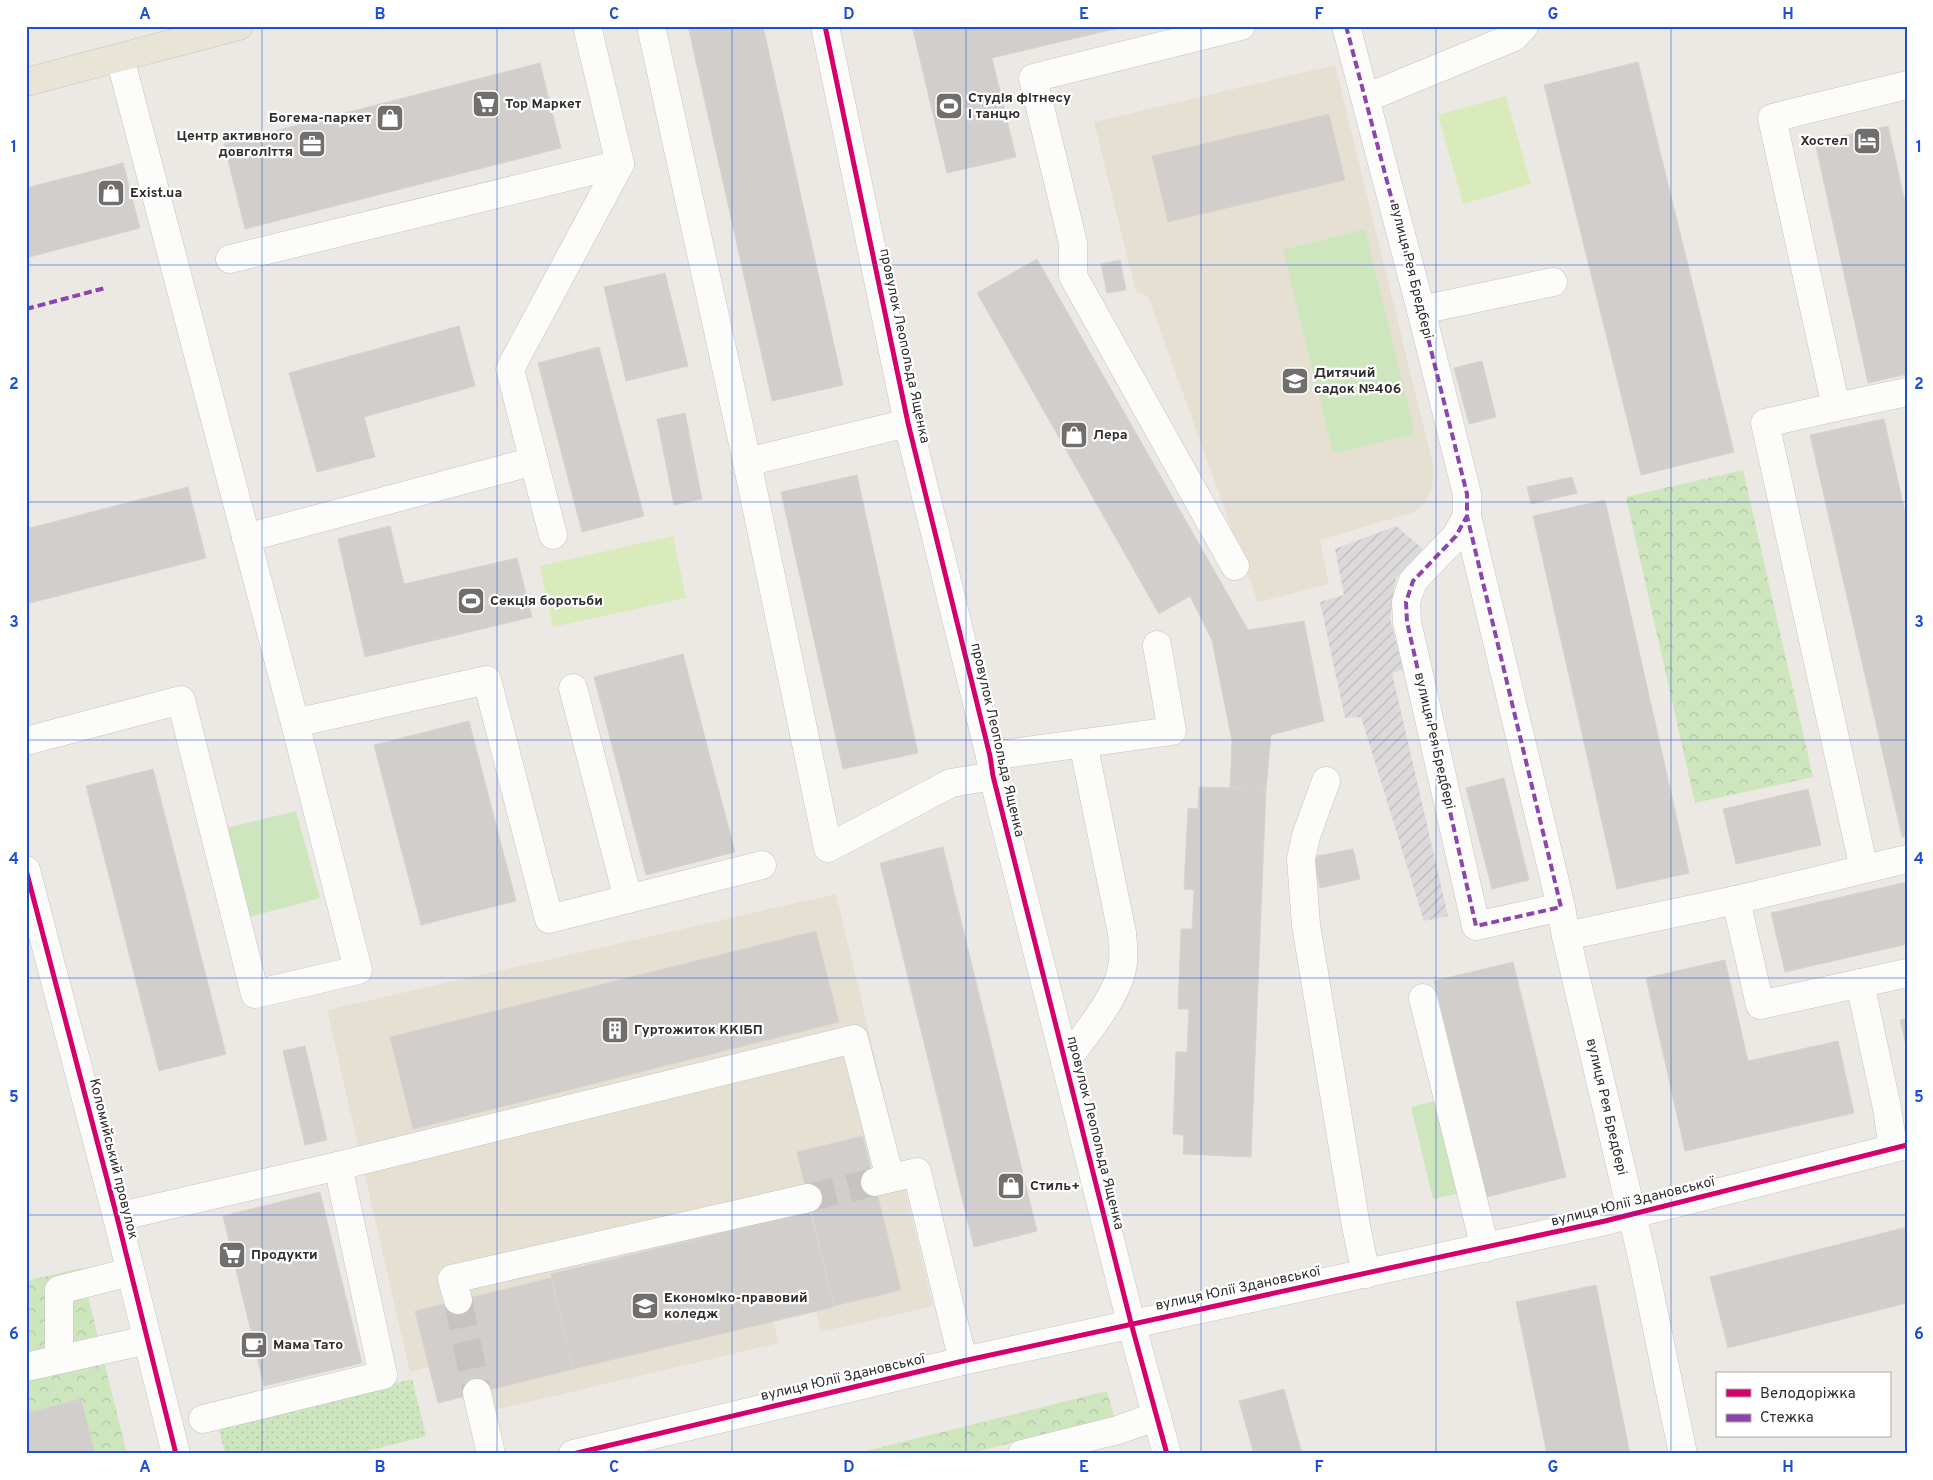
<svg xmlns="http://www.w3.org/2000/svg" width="1933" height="1480" viewBox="0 0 1933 1480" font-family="Overpass,sans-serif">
<defs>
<pattern id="industrial-furrows" width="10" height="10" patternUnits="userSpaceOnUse" patternTransform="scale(1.25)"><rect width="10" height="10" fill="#dcd9db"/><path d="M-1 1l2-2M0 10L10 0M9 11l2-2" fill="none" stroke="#bdbbbc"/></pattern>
<pattern id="grass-dots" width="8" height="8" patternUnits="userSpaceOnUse" patternTransform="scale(1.25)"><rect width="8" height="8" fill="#cee6be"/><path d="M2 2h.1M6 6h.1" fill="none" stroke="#b1c6a4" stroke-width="1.8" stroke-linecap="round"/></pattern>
<pattern id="forest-crowns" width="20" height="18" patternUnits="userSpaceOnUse" patternTransform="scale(1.25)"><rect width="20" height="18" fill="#cee6be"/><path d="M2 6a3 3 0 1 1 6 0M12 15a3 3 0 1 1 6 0" fill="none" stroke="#b1c6a4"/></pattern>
</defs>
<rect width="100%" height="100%" fill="#ece8e4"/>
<path fill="url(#industrial-furrows)" d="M1396 526 1423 549 1396 578 1390 618 1403 670 1392 673 1448 916 1424 921 1361 717 1345 718 1320 602 1344 595 1335 549Z"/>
<g fill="#e6e0d3">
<path d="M1335 65 1433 465V483L1426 502 1414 512 1320 540 1329 584 1258 602 1148 296 1136 292 1094 122Z"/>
<path d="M836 894 892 1128 863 1136 878 1195 905 1189 933 1306 821 1332 816 1311 773 1321 779 1343 494 1410 477 1393 438 1403 429 1367 410 1372 327 1010Z"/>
</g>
<path fill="url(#grass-dots)" d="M412 1379 426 1436 356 1454H225L218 1426Z"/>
<g fill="url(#forest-crowns)">
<path d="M1743 470 1813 777 1695 803 1626 497Z"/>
<path d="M81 1268 127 1454H26V1281Z"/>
<path d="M1107 1391 1114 1417 967 1454H854Z"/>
</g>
<g fill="#cee6be">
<path d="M1365 229 1415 434 1333 454 1283 250Z"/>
<path d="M296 811 320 898 246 918 223 829Z"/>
<path d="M1439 1100 1461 1193 1433 1199 1411 1107Z"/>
</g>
<g fill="#d9eabb">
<path d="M1506 96 1531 184 1463 204 1438 115Z"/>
<path d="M673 536 686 598 553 627 540 566Z"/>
</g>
<g fill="#d1cecb" stroke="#d7d4d0">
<path d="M688 26H763L843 385 772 401Z"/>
<path d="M912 26H1127L992 58 1016 157 947 173Z"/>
<path d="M1638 62 1734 452 1641 475 1544 85Z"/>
<path d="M540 63 561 148 245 229 224 144Z"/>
<path d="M1329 114 1345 180 1168 222 1152 156Z"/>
<path d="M1888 126 1907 211V374L1868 383 1815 142Z"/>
<path d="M123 163 140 228 26 258V188Z"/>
<path d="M1037 259 1219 579 1159 614 977 293Z"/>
<path d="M1120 260 1126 290 1107 293 1101 264Z"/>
<path d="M665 273 688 366 626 381 604 287Z"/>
<path d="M459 326 475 386 364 417 375 457 317 472 289 373Z"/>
<path d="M599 347 644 516 582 532 538 363Z"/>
<path d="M1482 361 1496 417 1469 424 1454 368Z"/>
<path d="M685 413 702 499 674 505 657 419Z"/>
<path d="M1884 419 1907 521V836L1902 837 1810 435Z"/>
<path d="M857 475 918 753 843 769 781 492Z"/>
<path d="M1572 477 1577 493 1531 504 1527 487Z"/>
<path d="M188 487 206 558 26 604V529Z"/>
<path d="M1605 500 1689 873 1617 889 1533 516Z"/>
<path d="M390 526 404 584 517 558 532 617 365 657 338 539Z"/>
<path d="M1219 579 1248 630 1304 621 1324 721 1271 735 1266 789 1230 788 1232 741 1212 640 1190 596Z"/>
<path d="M683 654 735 852 646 875 594 677Z"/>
<path d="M469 721 516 901 421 925 374 745Z"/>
<path d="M153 769 226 1054 159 1071 86 786Z"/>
<path d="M1504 778 1529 880 1492 889 1466 788Z"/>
<path d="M1199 787 1266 789 1251 1157 1183 1154 1184 1135 1173 1134 1176 1052H1187L1189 1009H1178L1181 929H1192L1194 890 1184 889 1188 808 1198 809Z"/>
<path d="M1808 789 1821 845 1736 864 1723 809Z"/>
<path d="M943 847 1037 1231 974 1247 880 863Z"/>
<path d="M1353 849 1360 879 1320 888 1313 857Z"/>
<path d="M1907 882V944L1785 972 1771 913Z"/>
<path d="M816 931 839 1022 413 1129 390 1037Z"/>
<path d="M1725 960 1748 1061 1838 1041 1854 1113 1685 1151 1646 978Z"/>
<path d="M1513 962 1566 1177 1487 1197 1434 981Z"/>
<path d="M1907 1018V1050L1900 1020Z"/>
<path d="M305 1046 327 1140 305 1145 283 1051Z"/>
<path d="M863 1136 901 1290 834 1306 797 1152Z"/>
<path d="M320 1192 362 1363 264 1386 223 1216Z"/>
<path d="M810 1212 834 1307 573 1369 551 1274Z"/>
<path d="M1907 1227V1303L1728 1348 1710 1277Z"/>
<path d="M551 1278 573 1369 438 1403 415 1311Z"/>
<path d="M1596 1285 1630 1454H1547L1516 1302Z"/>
<path d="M1284 1389 1302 1454H1254L1239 1401Z"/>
<path d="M81 1399 95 1454H26V1413Z"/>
</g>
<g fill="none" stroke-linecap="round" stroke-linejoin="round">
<g stroke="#c6c3c0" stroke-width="28" stroke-dasharray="28 14" stroke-linecap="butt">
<path d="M808 1198 875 1182"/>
<path d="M458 1300 477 1393"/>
</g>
<g stroke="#c5c4c5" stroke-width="29">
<g id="minor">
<path d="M651 26 747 462 828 848 951 783 993 776"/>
<path d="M825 26 908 423 990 756 993 776 1131 1323 1167 1454"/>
<path d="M1346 26 1421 310 1467 494V516L1456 536 1413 581 1406 602 1407 622 1476 926 1561 907"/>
<path d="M1907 85 1772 118 1836 407 1907 392"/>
<path d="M1366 98 1514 37 1524 26"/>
<path d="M230 259 620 164"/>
<path d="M1421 310 1553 282"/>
<path d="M1836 407 1765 423 1864 869"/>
<path d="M747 462 908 423"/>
<path d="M1467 516 1561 907 1566 936 1643 1261 1683 1454"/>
<path d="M553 535 510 369 620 164 587 26"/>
<path d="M246 538 534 461"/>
<path d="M1235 566 1073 276V243L1033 78 1241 26"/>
<path d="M573 688 628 899"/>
<path d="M295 723 487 680 549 919 762 865"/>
<path d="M26 741 181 700 255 994 358 970 295 723 120 58"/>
<path d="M990 756 1172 731 1157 645"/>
<path d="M1326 781 1306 836 1301 859 1306 925 1356 1226 1366 1274"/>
<path d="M26 870 117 1217 176 1454"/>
<path d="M1736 900 1760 1005 1907 973"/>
<path d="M1566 936 1736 900 1907 859"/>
<path d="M1860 983 1887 1108 1893 1148"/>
<path d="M1423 998 1485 1248"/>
<path d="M1065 1062C1083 1037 1117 998 1122 968 1125 956 1123 945 1122 933L1083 743"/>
<path d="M875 1182 917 1172 963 1361"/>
<path d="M117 1217 338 1166 854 1039 890 1178"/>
<path d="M458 1300 452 1279 808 1198"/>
<path d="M59 1359V1290L130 1272"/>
<path d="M26 1367 147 1340"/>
<path d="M477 1393 491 1454"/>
<path d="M203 1419 383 1375 338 1166"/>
<path d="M573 1454 963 1361 1605 1221 1907 1145"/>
<path d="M1022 1454 1118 1430 1157 1416"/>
</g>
</g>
<g stroke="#c6c5c4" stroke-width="29">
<path id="major" d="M26 82 239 26"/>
</g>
<use href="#minor" stroke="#fcfcfb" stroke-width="28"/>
<use href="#major" stroke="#e8e4d6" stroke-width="28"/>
<g stroke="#8e44ad" stroke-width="4" stroke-dasharray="8 4" stroke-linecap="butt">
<path d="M1346 26 1421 310 1467 494V516L1456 536 1413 581 1406 602 1407 622 1476 926 1561 907 1467 516"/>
<path d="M26 309 105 288"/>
</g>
<g stroke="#fff" stroke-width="8">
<g id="cycleway">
<path d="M825 26 908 423 990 756 993 776 1131 1323 1167 1454"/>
<path d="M26 870 117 1217 176 1454"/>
<path d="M573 1454 963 1361 1605 1221 1907 1145"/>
</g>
</g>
<use href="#cycleway" stroke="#d6006c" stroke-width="5"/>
</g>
<path fill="none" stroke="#1d4ed8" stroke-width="1" stroke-opacity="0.55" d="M262 26V1454M497 26V1454M732 26V1454M966 26V1454M1201 26V1454M1436 26V1454M1671 26V1454M26 265H1907M26 502H1907M26 740H1907M26 978H1907M26 1215H1907"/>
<defs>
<g id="supermarket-square" transform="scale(1.4375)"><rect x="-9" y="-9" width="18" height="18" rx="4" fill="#706f6e" stroke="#fff"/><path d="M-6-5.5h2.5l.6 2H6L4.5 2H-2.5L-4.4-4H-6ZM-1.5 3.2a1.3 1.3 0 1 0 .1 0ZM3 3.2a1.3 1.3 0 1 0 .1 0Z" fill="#fff"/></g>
<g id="stadium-square" transform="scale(1.4375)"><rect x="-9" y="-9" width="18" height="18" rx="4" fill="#706f6e" stroke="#fff"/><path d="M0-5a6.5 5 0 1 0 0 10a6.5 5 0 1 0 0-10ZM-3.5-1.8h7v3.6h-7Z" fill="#fff"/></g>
<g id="shop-square" transform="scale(1.4375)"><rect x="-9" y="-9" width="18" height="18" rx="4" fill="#706f6e" stroke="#fff"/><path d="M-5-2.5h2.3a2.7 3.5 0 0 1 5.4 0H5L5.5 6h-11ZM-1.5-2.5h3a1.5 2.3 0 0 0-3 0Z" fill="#fff"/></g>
<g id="hotel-square" transform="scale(1.4375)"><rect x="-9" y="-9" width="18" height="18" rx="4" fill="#706f6e" stroke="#fff"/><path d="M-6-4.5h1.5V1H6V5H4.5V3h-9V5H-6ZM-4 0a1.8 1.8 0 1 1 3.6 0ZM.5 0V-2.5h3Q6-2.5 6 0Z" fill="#fff"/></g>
<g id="office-square" transform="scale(1.4375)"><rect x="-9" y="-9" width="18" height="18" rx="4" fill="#706f6e" stroke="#fff"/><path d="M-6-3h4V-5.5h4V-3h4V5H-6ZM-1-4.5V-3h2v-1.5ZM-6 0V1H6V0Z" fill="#fff"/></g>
<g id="school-square" transform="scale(1.4375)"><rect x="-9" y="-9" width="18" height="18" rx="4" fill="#706f6e" stroke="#fff"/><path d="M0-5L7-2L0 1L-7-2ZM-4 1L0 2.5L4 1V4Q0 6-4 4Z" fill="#fff"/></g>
<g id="building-square" transform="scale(1.4375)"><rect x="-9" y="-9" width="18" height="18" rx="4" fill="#706f6e" stroke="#fff"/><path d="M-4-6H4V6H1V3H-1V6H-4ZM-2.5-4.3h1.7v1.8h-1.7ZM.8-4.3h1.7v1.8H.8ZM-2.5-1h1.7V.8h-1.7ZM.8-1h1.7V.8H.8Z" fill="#fff"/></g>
<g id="university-square" transform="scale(1.4375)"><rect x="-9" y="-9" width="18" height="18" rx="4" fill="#706f6e" stroke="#fff"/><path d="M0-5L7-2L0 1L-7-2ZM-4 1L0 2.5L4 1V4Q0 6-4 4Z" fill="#fff"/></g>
<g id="cafe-square" transform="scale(1.4375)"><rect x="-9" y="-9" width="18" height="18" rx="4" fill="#706f6e" stroke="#fff"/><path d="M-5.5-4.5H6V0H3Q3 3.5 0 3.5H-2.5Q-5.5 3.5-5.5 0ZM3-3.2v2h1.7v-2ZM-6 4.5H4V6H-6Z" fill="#fff"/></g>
</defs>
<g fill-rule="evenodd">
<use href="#supermarket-square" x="486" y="104"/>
<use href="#stadium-square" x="949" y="106"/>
<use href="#shop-square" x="390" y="118"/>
<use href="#hotel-square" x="1867" y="141"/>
<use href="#office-square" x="312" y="144"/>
<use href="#shop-square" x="111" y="193"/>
<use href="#school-square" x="1295" y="381"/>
<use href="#shop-square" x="1074" y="435"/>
<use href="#stadium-square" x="471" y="601"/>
<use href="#building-square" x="615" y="1030"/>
<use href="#shop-square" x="1011" y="1186"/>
<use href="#supermarket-square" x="232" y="1255"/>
<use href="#university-square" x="645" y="1306"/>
<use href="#cafe-square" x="254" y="1345"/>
</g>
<g text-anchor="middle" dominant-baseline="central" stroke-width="4.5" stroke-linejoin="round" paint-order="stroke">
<g font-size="14" font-weight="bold" fill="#2e2e2e" stroke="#fff" text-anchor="start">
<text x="968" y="98">Студія фітнесу<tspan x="968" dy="16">і танцю</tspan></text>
<text x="505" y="104">Top Маркет</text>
<text x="371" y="118" text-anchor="end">Богема-паркет</text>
<text x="293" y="136" text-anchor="end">Центр активного<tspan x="293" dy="16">довголіття</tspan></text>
<text x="1848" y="141" text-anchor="end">Хостел</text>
<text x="130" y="193">Exist.ua</text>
<text x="1314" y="373">Дитячий<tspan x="1314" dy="16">садок №406</tspan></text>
<text x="1093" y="435">Лера</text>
<text x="490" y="601">Секція боротьби</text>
<text x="634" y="1030">Гуртожиток ККІБП</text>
<text x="1030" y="1186">Стиль+</text>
<text x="251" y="1255">Продукти</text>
<text x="664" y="1298">Економіко-правовий<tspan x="664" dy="16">коледж</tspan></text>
<text x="273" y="1345">Мама Тато</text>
</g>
<g font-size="14" fill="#2e2e2e" stroke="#fff">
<text transform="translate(1411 271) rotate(76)">вулиця Рея Бредбері</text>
<text transform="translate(904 346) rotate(78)">провулок Леопольда Ященка</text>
<text transform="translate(997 740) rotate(77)">провулок Леопольда Ященка</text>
<text transform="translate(1434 741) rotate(77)">вулиця Рея Бредбері</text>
<text transform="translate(1606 1107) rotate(77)">вулиця Рея Бредбері</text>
<text transform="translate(1095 1133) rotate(76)">провулок Леопольда Ященка</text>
<text transform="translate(113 1159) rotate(76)">Коломийський провулок</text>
<text transform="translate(1633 1202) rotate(-14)">вулиця Юлії Здановської</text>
<text transform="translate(1238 1289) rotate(-12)">вулиця Юлії Здановської</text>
<text transform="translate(843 1378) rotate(-13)">вулиця Юлії Здановської</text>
</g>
</g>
<rect width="1933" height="1480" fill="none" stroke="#ffffff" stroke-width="55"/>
<rect x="1716" y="1372" width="175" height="65" fill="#ffffff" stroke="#ababab"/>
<rect x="1726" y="1389" width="25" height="8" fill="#d6006c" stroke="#ababab"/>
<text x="1760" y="1398" font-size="15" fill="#2e2e2e">Велодоріжка</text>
<rect x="1726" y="1414" width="25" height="8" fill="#8e44ad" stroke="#ababab"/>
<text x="1760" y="1422" font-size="15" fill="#2e2e2e">Стежка</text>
<rect x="28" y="28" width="1878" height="1424" fill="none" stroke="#1d4ed8" stroke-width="2"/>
<g font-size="16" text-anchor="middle" font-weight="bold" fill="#1d4ed8">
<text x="145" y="19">A</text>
<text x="380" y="19">B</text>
<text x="614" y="19">C</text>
<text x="849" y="19">D</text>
<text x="1084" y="19">E</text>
<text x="1319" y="19">F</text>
<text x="1553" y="19">G</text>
<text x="1788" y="19">H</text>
<text x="14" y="152">1</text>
<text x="1919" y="152">1</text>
<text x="14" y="389">2</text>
<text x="1919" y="389">2</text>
<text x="14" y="627">3</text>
<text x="1919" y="627">3</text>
<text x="14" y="864">4</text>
<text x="1919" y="864">4</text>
<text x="14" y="1102">5</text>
<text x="1919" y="1102">5</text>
<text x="14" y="1339">6</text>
<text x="1919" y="1339">6</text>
<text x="145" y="1472">A</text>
<text x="380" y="1472">B</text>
<text x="614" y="1472">C</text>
<text x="849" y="1472">D</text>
<text x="1084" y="1472">E</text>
<text x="1319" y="1472">F</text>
<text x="1553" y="1472">G</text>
<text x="1788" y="1472">H</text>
</g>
</svg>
